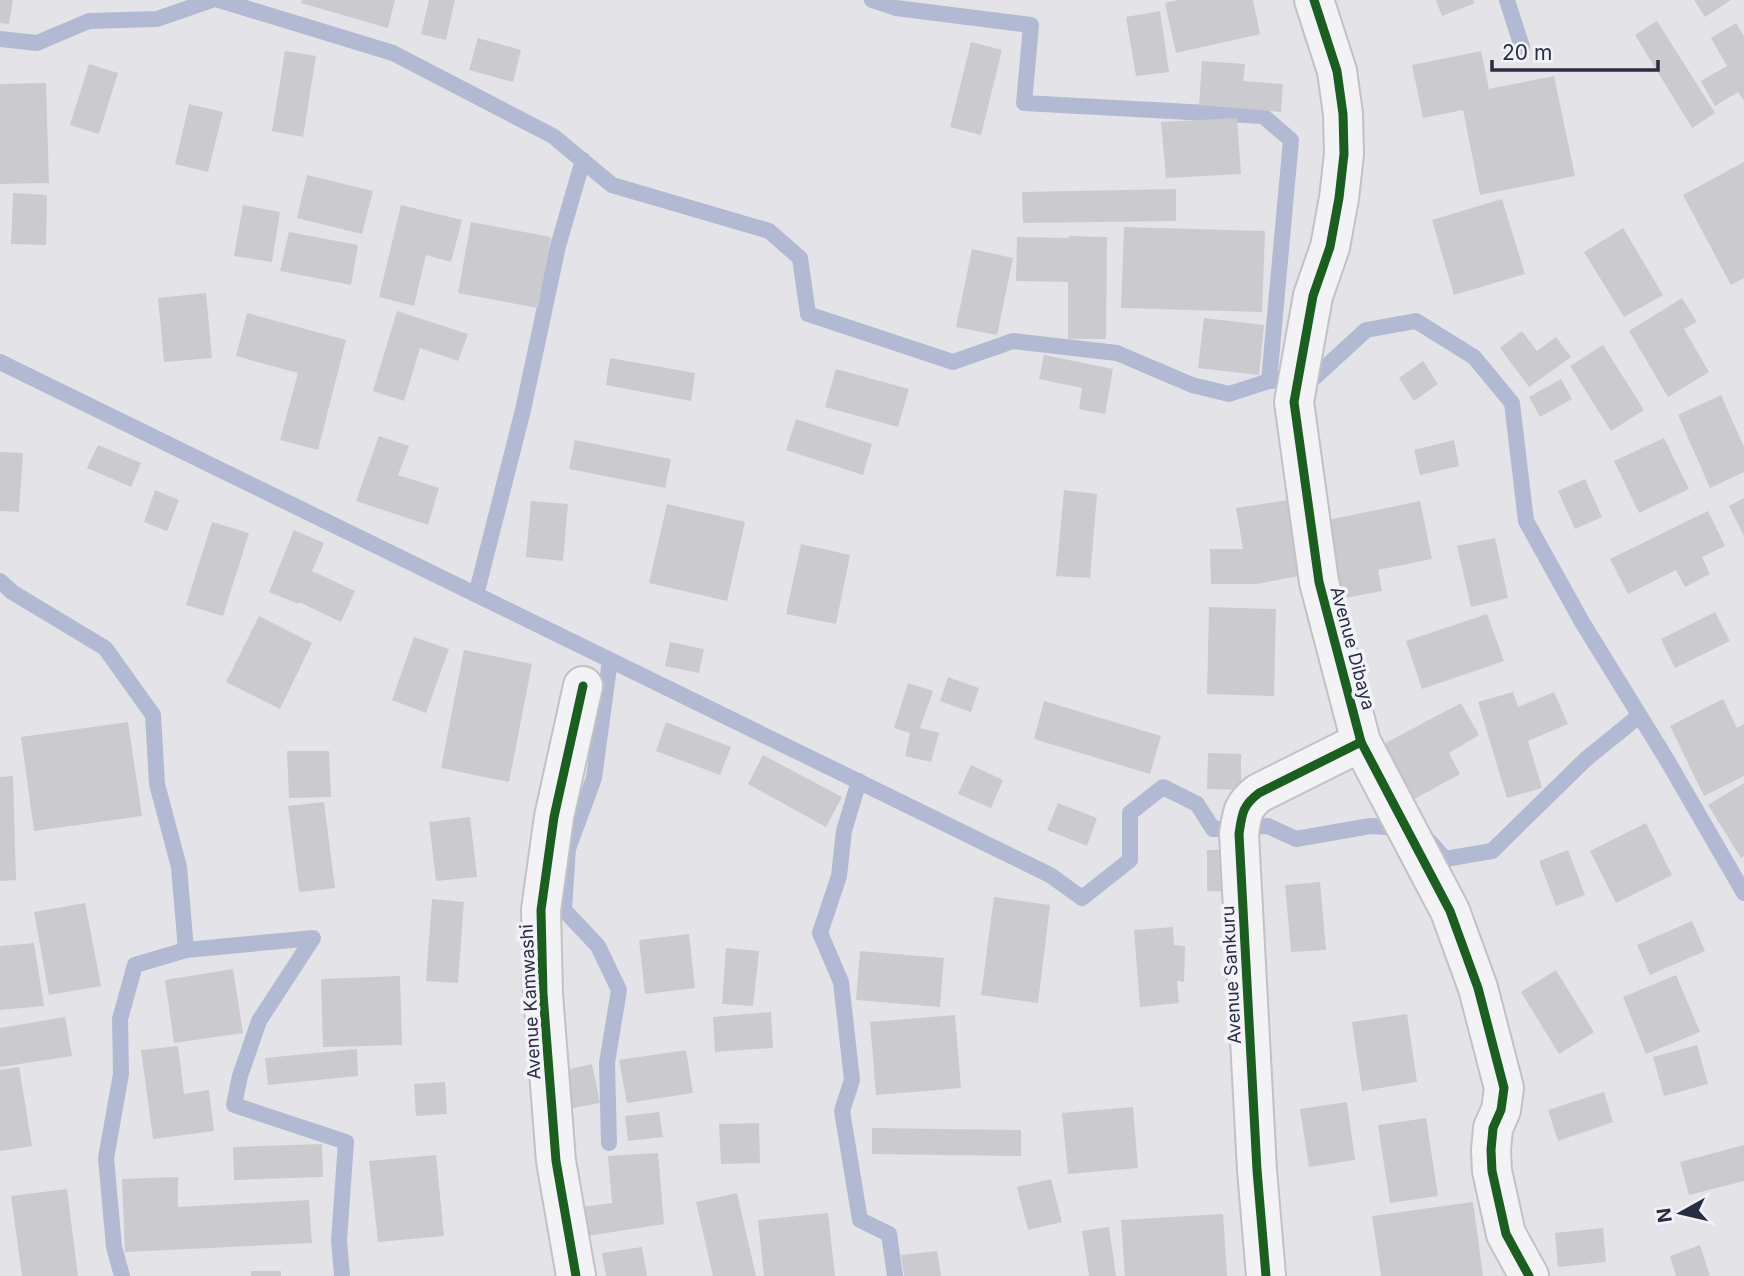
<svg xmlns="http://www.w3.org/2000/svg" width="1744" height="1276" viewBox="0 0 1744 1276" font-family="Inter,sans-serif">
<rect width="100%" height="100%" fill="#e4e4e8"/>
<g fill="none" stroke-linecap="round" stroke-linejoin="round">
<g stroke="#b2bad3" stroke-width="16">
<path d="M219 0 393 53 553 136 612 185 769 231 800 258 808 314 953 362 1013 341 1117 353 1192 385 1229 394 1269 381 1316 376 1366 330 1416 321 1474 357 1512 403 1526 521 1582 622 1667 760 1744 893"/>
<path d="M872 0 896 8 1031 25 1024 103 1263 116 1291 140 1269 381"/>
<path d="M1507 0 1522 47"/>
<path d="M0 39 37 43 89 21 157 19 212 0"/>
<path d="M0 362 1050 875 1082 898 1130 860V813L1163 787 1197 804 1213 829 1268 826 1296 839 1370 826 1403 828"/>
<path d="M0 581 12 592 105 648 153 715 157 784 179 867 186 950"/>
<path d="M476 595 523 410 558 246 583 160"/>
<path d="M859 781 844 831 839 876 820 933 841 982 852 1080 842 1111 860 1220 889 1234 895 1276"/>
<path d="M1430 842 1445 859 1492 851 1586 759 1639 716"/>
<path d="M609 1143 607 1063 619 990 598 946 564 910 568 849 594 778 610 660"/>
<path d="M122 1276 114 1247 106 1158 121 1074 120 1019 135 965 186 950 313 938 259 1021 240 1076 234 1105 346 1142 339 1240 342 1276"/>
</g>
</g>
<g fill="#cacacf">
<path d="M0 0H13L9 24 0 23Z"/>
<path d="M302 0H395L388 28 301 3Z"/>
<path d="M429 0H455L446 40 421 34Z"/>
<path d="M1179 0H1253L1260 34 1176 53 1165 3Z"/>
<path d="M1436 0H1473L1475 3 1442 16Z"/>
<path d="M1694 0H1731L1705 17Z"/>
<path d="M1160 11 1169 72 1136 76 1126 17Z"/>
<path d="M1657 21 1715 113 1692 128 1635 35Z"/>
<path d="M1736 23 1744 36V101L1738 92 1715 106 1701 81 1727 66 1711 38Z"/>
<path d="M478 38 521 50 513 82 469 70Z"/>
<path d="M971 42 1002 50 981 135 950 127Z"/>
<path d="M285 51 316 56 303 137 272 131Z"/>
<path d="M1481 51 1489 89 1554 76 1575 176 1480 195 1463 110 1423 118 1412 65Z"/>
<path d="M1202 61 1245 64 1243 81 1283 84 1281 112 1199 105Z"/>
<path d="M89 64 118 73 99 134 70 125Z"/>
<path d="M46 83 49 183 0 184V84Z"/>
<path d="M189 104 223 112 208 172 175 164Z"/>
<path d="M1237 118 1241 174 1166 178 1161 122Z"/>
<path d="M1744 162V278L1731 285 1683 195Z"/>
<path d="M307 175 373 191 362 234 297 218Z"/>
<path d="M1176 189V221L1023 223 1022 192Z"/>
<path d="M13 193 47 195 46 245 11 244Z"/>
<path d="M1502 199 1525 274 1454 295 1432 220Z"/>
<path d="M243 205 280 212 272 262 234 256Z"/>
<path d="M401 205 462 220 451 262 426 255 414 306 379 297Z"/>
<path d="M471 222 551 237 538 308 458 293Z"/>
<path d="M1124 227 1265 231 1262 312 1121 308Z"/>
<path d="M1623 228 1663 295 1624 317 1584 252Z"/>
<path d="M289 232 358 245 351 285 280 271Z"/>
<path d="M1069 236 1107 237 1106 339H1068V282L1016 281 1017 237 1069 238Z"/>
<path d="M972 249 1013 258 997 335 956 327Z"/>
<path d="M206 293 212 358 164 362 158 298Z"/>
<path d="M1682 298 1697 322 1684 329 1709 372 1668 397 1629 331Z"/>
<path d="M397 311 468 334 458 361 420 348 404 401 373 391Z"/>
<path d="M247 313 346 340 318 450 280 440 298 373 236 356Z"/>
<path d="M1204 318 1264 325 1259 375 1198 368Z"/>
<path d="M1522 331 1537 351 1556 337 1571 357 1529 387 1500 348Z"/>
<path d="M1603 345 1644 410 1611 431 1570 366Z"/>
<path d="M1044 355 1113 369 1105 414 1079 409 1082 388 1039 379Z"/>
<path d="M610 358 695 373 691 401 606 385Z"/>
<path d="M1423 361 1438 384 1414 401 1399 378Z"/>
<path d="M836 369 909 389 898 427 825 407Z"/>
<path d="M1561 379 1572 399 1540 417 1529 397Z"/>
<path d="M1721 395 1744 447V472L1710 488 1678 415Z"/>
<path d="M796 419 872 444 863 475 786 450Z"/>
<path d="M379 436 409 446 398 475 439 488 428 525 356 501Z"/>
<path d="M1664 438 1689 489 1639 513 1614 461Z"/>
<path d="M575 440 671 459 665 488 569 469Z"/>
<path d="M1454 440 1459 466 1420 475 1414 450Z"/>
<path d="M98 445 141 463 131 487 87 468Z"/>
<path d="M0 452 23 453 19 512 0 511Z"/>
<path d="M1585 479 1602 517 1575 529 1558 491Z"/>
<path d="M155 490 179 500 167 531 144 522Z"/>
<path d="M1064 490 1097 494 1090 578 1056 576Z"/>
<path d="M1744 498V536L1729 506Z"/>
<path d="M1288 500 1299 576 1256 584H1211L1210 549H1243L1236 508Z"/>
<path d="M531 501 568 504 563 561 526 557Z"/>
<path d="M1420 501 1432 559 1378 570 1382 591 1334 600 1318 522Z"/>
<path d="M667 504 745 522 727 601 649 583Z"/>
<path d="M1708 511 1725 546 1702 557 1710 574 1685 587 1676 570 1628 594 1610 559Z"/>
<path d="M212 522 249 533 223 616 186 605Z"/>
<path d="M294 530 324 543 312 571 355 591 341 622 299 602V604L269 592Z"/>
<path d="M1495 538 1508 598 1471 607 1457 546Z"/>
<path d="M801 544 850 555 836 624 786 614Z"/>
<path d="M1209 607 1276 609 1274 696 1207 694Z"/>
<path d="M1715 612 1730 641 1675 668 1661 639Z"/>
<path d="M1487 614 1504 661 1422 689 1406 641Z"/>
<path d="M259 616 312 643 280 709 226 682Z"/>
<path d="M414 637 449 649 426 713 392 700Z"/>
<path d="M670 642 704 649 699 673 665 666Z"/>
<path d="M464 650 532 664 509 782 441 768Z"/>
<path d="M948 677 979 688 971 712 940 701Z"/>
<path d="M908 683 933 691 920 728 939 733 931 762 905 756 910 733 894 728Z"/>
<path d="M1513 692 1518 707 1554 692 1568 724 1528 741 1542 788 1507 798 1478 702Z"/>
<path d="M1723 699 1737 728 1744 724V776L1704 796 1670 726Z"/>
<path d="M1044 701 1161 736 1150 774 1034 739Z"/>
<path d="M1461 703 1479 735 1449 753 1460 774 1409 802 1378 747Z"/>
<path d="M128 722 142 816 34 831 21 737Z"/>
<path d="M666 722 731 747 720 775 656 751Z"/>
<path d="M287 751H329L331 797 289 798Z"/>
<path d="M1208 753 1241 754V790L1207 789Z"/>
<path d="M763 755 842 797 826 827 748 784Z"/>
<path d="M971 765 1003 780 991 808 958 794Z"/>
<path d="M13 776 16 880 0 881V777Z"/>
<path d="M1744 783V856L1741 858 1708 805Z"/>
<path d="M324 802 335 888 299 892 288 806Z"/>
<path d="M1058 803 1097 818 1087 846 1047 830Z"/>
<path d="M470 817 477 877 436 881 429 822Z"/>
<path d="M1646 823 1672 875 1616 903 1590 851Z"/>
<path d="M1207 850H1234L1233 892 1207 891Z"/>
<path d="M1568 850 1585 895 1556 906 1539 861Z"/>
<path d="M1320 882 1326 950 1291 952 1285 885Z"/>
<path d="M994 897 1050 905 1038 1003 981 995Z"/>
<path d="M432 899 464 902 458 983 426 981Z"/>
<path d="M85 903 101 986 49 995 34 912Z"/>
<path d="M1692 921 1705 951 1650 975 1637 945Z"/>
<path d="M1173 927 1174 945 1185 946 1184 982 1177 981 1179 1003 1140 1007 1134 930Z"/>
<path d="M689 934 695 988 645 994 639 940Z"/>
<path d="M34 943 44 1006 0 1010V946Z"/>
<path d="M726 948 759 951 753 1006 722 1004Z"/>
<path d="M860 951 944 958 940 1007 856 1000Z"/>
<path d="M233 969 243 1033 174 1043 165 980Z"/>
<path d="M1556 970 1594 1032 1559 1054 1521 992Z"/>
<path d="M1676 975 1700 1032 1646 1054 1623 997Z"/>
<path d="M400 976 402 1045 323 1047 321 979Z"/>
<path d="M771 1012 773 1048 715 1052 713 1017Z"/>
<path d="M1407 1014 1417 1082 1362 1091 1352 1022Z"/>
<path d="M955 1015 961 1088 876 1095 870 1022Z"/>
<path d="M65 1017 72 1056 0 1067V1028Z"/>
<path d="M1697 1045 1708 1084 1664 1096 1653 1057Z"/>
<path d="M178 1046 184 1094 209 1090 214 1131 153 1139 141 1050Z"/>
<path d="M357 1049 358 1076 268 1085 265 1058Z"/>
<path d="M686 1050 693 1093 627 1103 619 1060Z"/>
<path d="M592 1064 600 1103 568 1109 561 1071Z"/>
<path d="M19 1067 32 1146 0 1151V1070Z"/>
<path d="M445 1082 447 1114 416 1116 414 1084Z"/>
<path d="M1604 1092 1613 1122 1558 1141 1548 1110Z"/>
<path d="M1347 1102 1355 1160 1309 1167 1300 1109Z"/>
<path d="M1133 1107 1138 1168 1068 1174 1062 1113Z"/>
<path d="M659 1112 663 1137 628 1141 625 1116Z"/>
<path d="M1426 1118 1438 1196 1390 1203 1378 1125Z"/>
<path d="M759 1123 760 1163 721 1164 719 1124Z"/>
<path d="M872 1128 1021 1130V1156L872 1154Z"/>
<path d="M322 1144 323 1177 234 1180 233 1147Z"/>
<path d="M1744 1145V1181L1689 1195 1680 1162Z"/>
<path d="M658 1153 664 1224 587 1236 582 1207 612 1203 608 1156Z"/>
<path d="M436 1155 444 1236 378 1242 369 1161Z"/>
<path d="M178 1177V1207L309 1200 312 1243 125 1252 122 1179Z"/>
<path d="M1051 1179 1062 1222 1028 1230 1017 1187Z"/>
<path d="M67 1189 78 1276H22L11 1196Z"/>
<path d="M737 1193 756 1276H713L696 1202Z"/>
<path d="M1473 1202 1483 1276H1381L1372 1216Z"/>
<path d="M828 1213 835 1276H764L758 1220Z"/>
<path d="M1223 1214 1227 1276H1125L1121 1220Z"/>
<path d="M1109 1227 1116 1276H1089L1082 1231Z"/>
<path d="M1603 1228 1606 1262 1558 1267 1555 1233Z"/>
<path d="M1700 1245 1710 1276H1676L1670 1256Z"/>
<path d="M642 1247 647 1276H606L602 1253Z"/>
<path d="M937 1251 941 1276H904L901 1255Z"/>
<rect x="251" y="1271" width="30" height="5"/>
</g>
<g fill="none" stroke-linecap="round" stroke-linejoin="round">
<g stroke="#c2c2c6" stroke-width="42">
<g id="minor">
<path d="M1314 0 1337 71 1343 114 1344 154 1339 198 1330 247 1313 296 1294 402 1319 582 1361 742 1450 911 1478 988 1504 1088 1501 1110 1493 1128 1491 1150 1492 1171 1506 1234 1529 1276"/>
<path d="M576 1276 556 1161 543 994 541 910 554 817 583 686"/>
<path d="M1266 1276 1257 1170 1239 834C1242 814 1242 806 1259 793L1361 742"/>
</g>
</g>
<use href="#minor" stroke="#f3f3f6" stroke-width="38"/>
<g stroke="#f2f3f8" stroke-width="13">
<g id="cycleway">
<path d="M1314 0 1337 71 1343 114 1344 154 1339 198 1330 247 1313 296 1294 402 1319 582 1361 742 1450 911 1478 988 1504 1088 1501 1110 1493 1128 1491 1150 1492 1171 1506 1234 1529 1276"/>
<path d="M576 1276 556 1161 543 994 541 910 554 817 583 686"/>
<path d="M1266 1276 1257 1170 1239 834C1242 814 1242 806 1259 793L1361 742"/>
</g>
</g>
<use href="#cycleway" stroke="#1b5e20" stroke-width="9"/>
</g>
<g text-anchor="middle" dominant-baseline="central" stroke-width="7" stroke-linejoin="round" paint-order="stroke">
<g font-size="18" fill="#2a2d42" stroke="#f2f3f8">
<text transform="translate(1353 648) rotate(75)">Avenue Dibaya</text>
<text transform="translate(1231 975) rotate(-93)">Avenue Sankuru</text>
<text transform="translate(530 1002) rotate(-93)">Avenue Kamwashi</text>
</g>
</g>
<g transform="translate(1681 1213) rotate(262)" stroke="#f2f3f8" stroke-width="5" paint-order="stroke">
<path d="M0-5L12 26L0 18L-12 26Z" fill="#2a2d42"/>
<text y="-10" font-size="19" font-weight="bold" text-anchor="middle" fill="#2a2d42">N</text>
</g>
<path d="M1492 60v10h166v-10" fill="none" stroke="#2a2d42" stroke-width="3.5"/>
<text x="1502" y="60" font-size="21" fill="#2a2d42" stroke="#f2f3f8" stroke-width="5" paint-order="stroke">20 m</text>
</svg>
